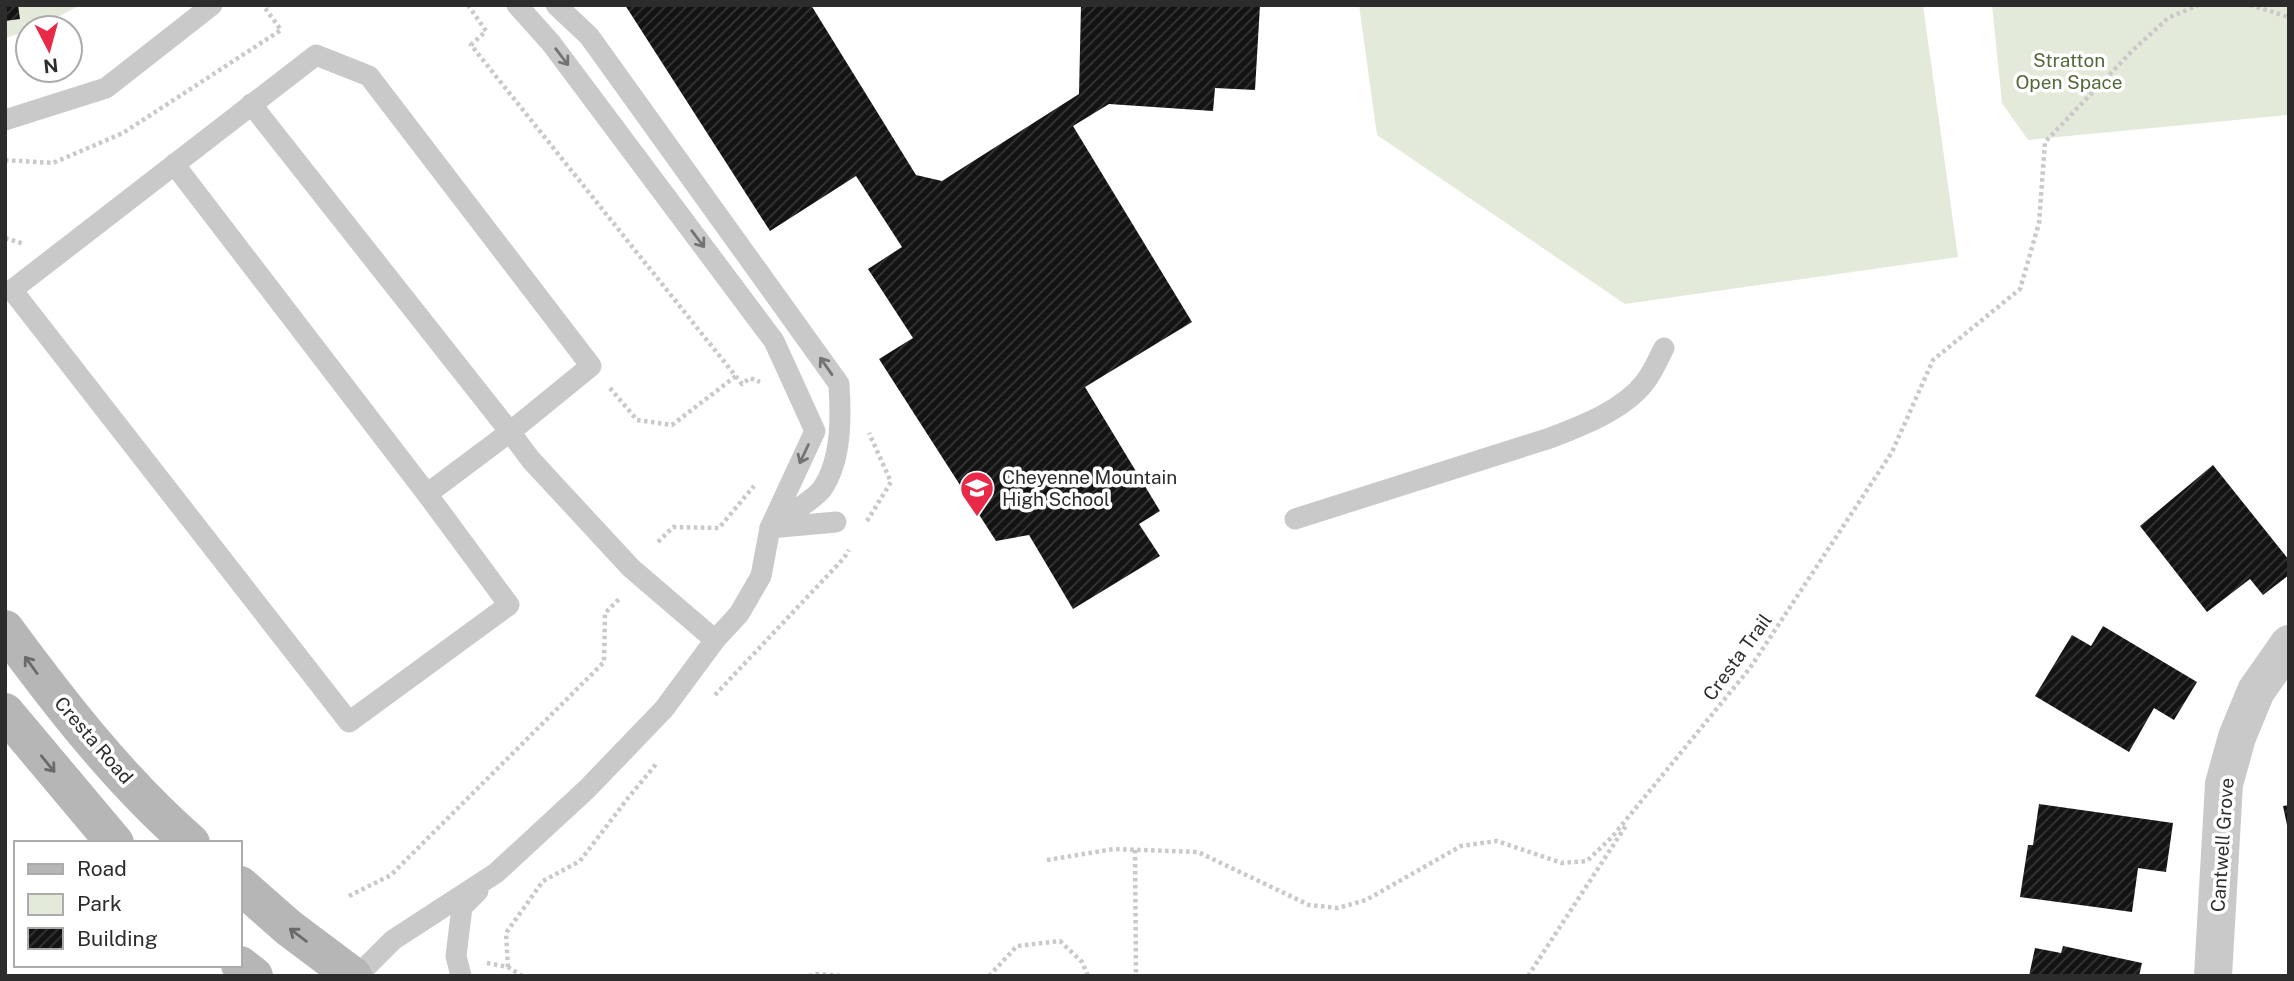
<svg xmlns="http://www.w3.org/2000/svg" width="2294" height="981" viewBox="0 0 2294 981" font-family="'Public Sans',sans-serif">
<defs>
<pattern id="building-hatch" width="6" height="6" patternUnits="userSpaceOnUse" patternTransform="scale(1.75)"><rect width="6" height="6" fill="#131313"/><path d="M-1 1l2-2M0 6l6-6M5 7l2-2" fill="none" stroke="#363636"/></pattern>
</defs>
<rect width="100%" height="100%" fill="#fff"/>
<g fill="#e4ead9">
<path d="M5 5H80L38 28H28V31L5 38Z"/>
<path d="M1359 5H1923L1958 257 1625 304 1377 135Z"/>
<path d="M1992 5H2289V115L2028 140 2002 103Z"/>
</g>
<g fill="url(#building-hatch)">
<path d="M5 5H18L20 19 5 21Z"/>
<path d="M625 5H811L916 175 942 181 1079 94 1081 5H1260L1255 90 1215 88 1213 111 1109 104 1073 126 1192 322 1085 387 1160 511 1139 524 1160 556 1073 609 1029 535 996 541 879 359 913 338 868 269 902 247 856 176 770 231Z"/>
<path d="M2213 465 2289 560V575L2263 595 2250 579 2207 612 2140 526Z"/>
<path d="M2103 626 2197 682 2174 720 2154 708 2129 752 2035 696 2072 635 2091 646Z"/>
<path d="M2039 804 2173 823 2166 872 2138 868 2132 912 2020 897 2028 845H2033Z"/>
<path d="M2289 805V829L2288 830 2283 806Z"/>
<path d="M2063 946 2142 963 2139 976H2029L2035 948 2061 953Z"/>
</g>
<g fill="none" stroke-linecap="round" stroke-linejoin="round">
<g stroke="#c9c9c9" stroke-width="4.5" stroke-dasharray="3.5 3.5" stroke-linecap="butt">
<path d="M468 5 486 31 471 45 742 384 750 378 760 382"/>
<path d="M2250 5 2289 17"/>
<path d="M5 160 53 163 123 133 281 30 265 8 269 5"/>
<path d="M5 238 24 244"/>
<path d="M610 388 637 420 672 425 736 376"/>
<path d="M867 521 891 482 869 433"/>
<path d="M658 542 673 527 719 528 754 486"/>
<path d="M715 695 844 558 849 550"/>
<path d="M1135 850 1136 976"/>
<path d="M1047 860 1114 849 1198 852 1309 905 1338 908 1366 900 1461 846 1497 841 1562 863 1587 861 1612 837 1750 668 1892 452 1933 360 2020 289 2039 223 2045 142 2133 50 2168 18 2198 5"/>
<path d="M349 896 391 875 604 662 605 613 619 599"/>
<path d="M487 963 508 967 522 976"/>
<path d="M508 967 506 933 543 881 580 861 628 798 657 763"/>
<path d="M809 976 816 974 842 976"/>
<path d="M989 976 1017 946 1060 941 1082 962 1088 976"/>
<path d="M1528 976 1627 824"/>
</g>
<g stroke="#c9c9c9" stroke-width="21">
<path d="M517 5 551 43 774 341 815 431 770 528C782 519 814 500 822 489 842 460 841 417 839 384L589 36 556 5"/>
<path d="M251 104 510 432 427 494 509 605 349 722 12 290 316 55 369 76 591 366 510 432 531 460 631 568 715 640"/>
<path d="M5 120 106 88 212 5"/>
<path d="M174 164 427 494"/>
<path d="M1295 519 1550 438C1581 426 1624 410 1645 382 1653 372 1658 359 1664 348"/>
<path d="M357 976 393 940 496 873 587 789 664 709 715 640 739 614 761 576 770 528 836 522"/>
<path d="M461 976 456 956 462 907 478 891"/>
</g>
<path stroke="#c9c9c9" stroke-width="38" d="M2213 976 2224 784 2237 737 2256 691 2289 644"/>
<g stroke="#b6b6b6" stroke-width="38">
<path d="M5 629C61 705 120 781 191 843"/>
<path d="M5 712 115 843"/>
<path d="M240 885 289 928 353 976"/>
<path d="M240 965 254 976"/>
</g>
</g>
<defs><path id="oneway-shaft" d="M-6 0H5M1.5-3L5.5 0L1.5 3" fill="none" stroke-width="1.6" stroke-linecap="round" stroke-linejoin="round" transform="scale(1.75)"/></defs>
<g stroke="#737373">
<use href="#oneway-shaft" transform="translate(562 57) rotate(53)"/>
<use href="#oneway-shaft" transform="translate(698 239) rotate(53)"/>
<use href="#oneway-shaft" transform="translate(826 366) rotate(-125)"/>
<use href="#oneway-shaft" transform="translate(804 454) rotate(115)"/>
</g>
<g stroke="#6a6a6a">
<use href="#oneway-shaft" transform="translate(31 665) rotate(-126)"/>
<use href="#oneway-shaft" transform="translate(48 764) rotate(51)"/>
<use href="#oneway-shaft" transform="translate(298 935) rotate(-143)"/>
</g>
<defs>
<g id="school-pin" transform="scale(1.75)"><path d="M0 17L-7.5 6A9.5 9.5 0 1 1 7.5 6Z" fill="#e82948" stroke="#fff"/><path d="M0-5L7-2L0 1L-7-2ZM-4 1L0 2.5L4 1V4Q0 6-4 4Z" fill="#fff"/></g>
</defs>
<g fill-rule="evenodd">
<use href="#school-pin" x="977" y="488"/>
</g>
<g text-anchor="middle" dominant-baseline="central" stroke-width="7" stroke-linejoin="round" paint-order="stroke">
<g font-size="19" fill="#536839" stroke="#fff">
<text x="2069" y="60">Stratton<tspan x="2069" dy="22">Open Space</tspan></text>
</g>
<g font-size="19" fill="#2c2c2c" stroke="#fff" text-anchor="start">
<text x="1002" y="477">Cheyenne Mountain<tspan x="1002" dy="22">High School</tspan></text>
</g>
<g font-size="19" fill="#2c2c2c" stroke="#fff">
<text transform="translate(1737 657) rotate(-54)">Cresta Trail</text>
<text transform="translate(94 740) rotate(49)">Cresta Road</text>
<text transform="translate(2222 845) rotate(-86)">Cantwell Grove</text>
</g>
</g>
<rect width="2294" height="981" fill="none" stroke="#2c2c2c" stroke-width="14"/>
<rect x="14" y="841" width="228" height="126" fill="#ffffff" stroke="#ababab" stroke-width="2"/>
<rect x="28" y="864" width="35" height="10" fill="#b6b6b6" stroke="#ababab" stroke-width="2"/>
<text x="77" y="876" font-size="21" fill="#2c2c2c">Road</text>
<rect x="28" y="894" width="35" height="21" fill="#e4ead9" stroke="#ababab" stroke-width="2"/>
<text x="77" y="911" font-size="21" fill="#2c2c2c">Park</text>
<rect x="28" y="928" width="35" height="21" fill="url(#building-hatch)" stroke="#ababab" stroke-width="2"/>
<text x="77" y="946" font-size="21" fill="#2c2c2c">Building</text>
<g transform="translate(49 49) rotate(174)"><circle r="33" fill="#ffffff" stroke="#ababab" stroke-width="2"/>
<path d="M0-5L12 26L0 18L-12 26Z" fill="#e82948"/>
<text y="-10" font-size="19" font-weight="bold" text-anchor="middle" fill="#2c2c2c">N</text>
</g>
</svg>
